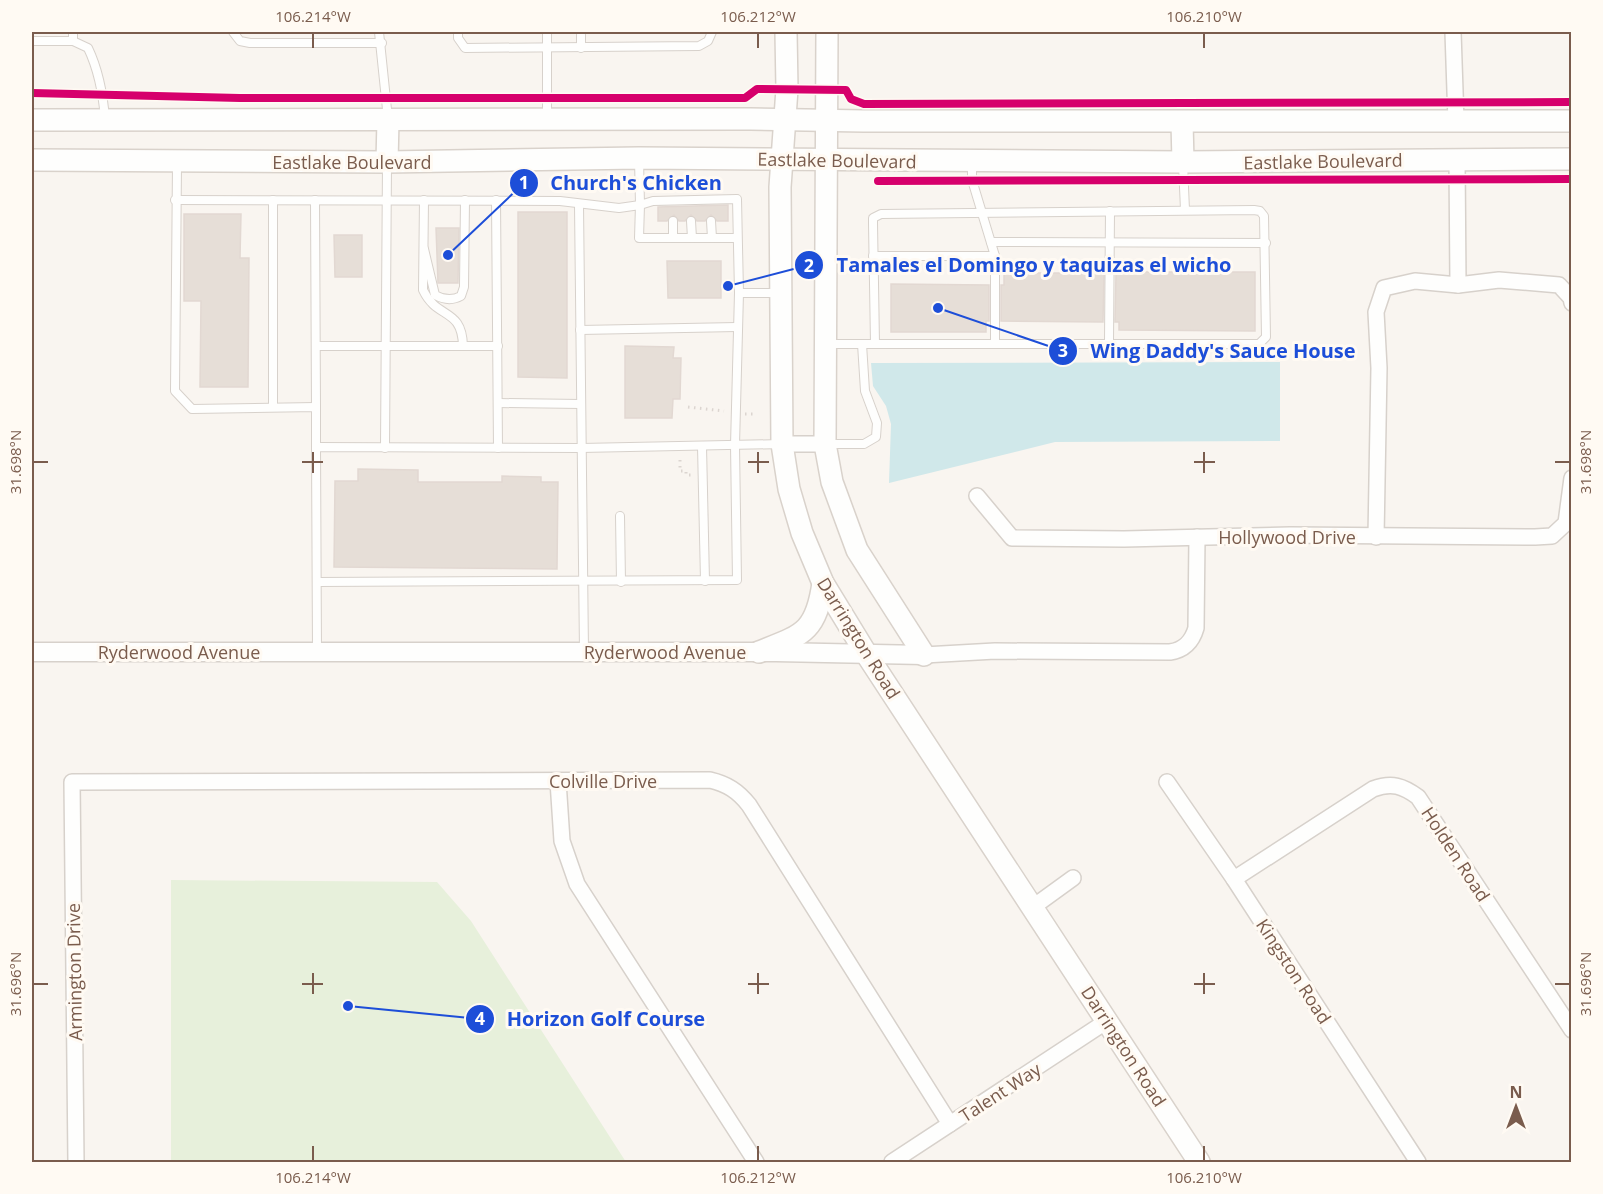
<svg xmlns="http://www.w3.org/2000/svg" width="1603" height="1194" viewBox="0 0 1603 1194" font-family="'Open Sans',sans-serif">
<rect width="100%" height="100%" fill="#f9f5f0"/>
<path fill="#e7f0db" d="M171 880 437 882 471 921 626 1162H171Z"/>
<path fill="#d0e8ea" d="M1280 362V441L1055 442 889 483 891 424 886 406 873 386 871 363Z"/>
<g fill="#e6ded7" stroke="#e2d8d2" stroke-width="1.5">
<path d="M728 205V221H717L711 215 705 221H697L691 215 685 221H679L674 215 667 221H658V207Z"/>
<path d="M518 212H567V378L518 377Z"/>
<path d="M184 214H241L240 258H249L248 387H200L201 301H184Z"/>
<path d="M436 228H459L458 283H438Z"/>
<path d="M334 235H362V277H335Z"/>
<path d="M667 261H721V298H668Z"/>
<path d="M1119 272H1255V331L1119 330V322H1115L1116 274Z"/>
<path d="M1004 273H1104L1103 322 1001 321V285H1004Z"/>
<path d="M891 284 989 285V321H986V332H891Z"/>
<path d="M625 346 674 347 673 358H681L680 399H673L672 418H625Z"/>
<path d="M358 469 418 470V482H502V476L541 477V482H558L557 569 334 567 335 481H358Z"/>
</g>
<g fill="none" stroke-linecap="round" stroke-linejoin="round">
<g stroke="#d7d1cb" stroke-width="10">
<g id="service">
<path d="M73 32V41L88 48C99 71 103 93 105 119"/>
<path d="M233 32 240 41 250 43H382"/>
<path d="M379 32 388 119"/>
<path d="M458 32V38L465 48 699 46 708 41 712 32"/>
<path d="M547 32V118"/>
<path d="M581 35V48"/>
<path d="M32 41H73"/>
<path d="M639 159 640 205 653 201 737 199 739 293"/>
<path d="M972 161V180L995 256V342"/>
<path d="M177 164 175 391 192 409 316 407V447"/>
<path d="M1183 164 1185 210"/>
<path d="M175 200 560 201 619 208 640 205 639 238H737"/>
<path d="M273 200V407"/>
<path d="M315 200 316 407"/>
<path d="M424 200 423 290C437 320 462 307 463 346"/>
<path d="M496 200 498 448"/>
<path d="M579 205 584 652"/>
<path d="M673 221V238"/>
<path d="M691 221 692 238"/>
<path d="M711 221 712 238"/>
<path d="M991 242 1266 243"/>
<path d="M424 249 435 295C444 300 452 301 461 296L464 287 465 200"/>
<path d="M873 256H995"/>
<path d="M580 330 737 327"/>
<path d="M1109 342 1110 211"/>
<path d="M826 344H1259L1266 337 1264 216 1260 211 1254 210 881 214 873 218V223L875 344"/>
<path d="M316 346H498"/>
<path d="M498 403 581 404"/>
<path d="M826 444H864L876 437 877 423 865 391 862 344"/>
<path d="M702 446 705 581"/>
<path d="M385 448 387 164"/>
<path d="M620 516 621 582"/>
<path d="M317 582 737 580 735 445 739 293H778"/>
<path d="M317 651 316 447 581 448 782 444"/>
</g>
</g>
<g stroke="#d7d1cb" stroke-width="18">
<g id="minor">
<path d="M1453 32 1456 121"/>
<path d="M1457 159 1458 285"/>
<path d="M782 444H825"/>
<path d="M977 496 1012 538 1124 539 1290 535 1535 537 1552 536 1566 523 1572 478"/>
<path d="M1376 537 1379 368 1376 312 1384 288 1415 281 1458 285 1499 280 1559 285 1571 298 1572 303"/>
<path d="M924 655 995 651 1170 652C1184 650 1192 642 1196 628L1197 537"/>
<path d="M558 781 562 841 577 884 756 1162"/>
<path d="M1167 782 1234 879 1418 1162"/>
<path d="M1234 879 1373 789C1392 782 1403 786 1418 797L1572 1030"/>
<path d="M1033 907 1073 878"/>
<path d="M76 1162 72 782 710 780C727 784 738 791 749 805L950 1124"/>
<path d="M892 1162 1107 1021"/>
</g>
</g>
<g stroke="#d7d1cb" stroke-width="21">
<path id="tertiary" d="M32 652H776L924 655"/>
</g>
<g stroke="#d9d2cb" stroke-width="24">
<g id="secondary">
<path d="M786 32 787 89 780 187 782 444 789 489 802 533 823 583 867 655 1199 1162"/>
<path d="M827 32 825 444 832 482 857 550 924 655"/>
<path d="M32 120 750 119 864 121H1572"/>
<path d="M1182 122 1183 162"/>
<path d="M32 160 387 162 639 158 1183 162 1572 159"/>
<path d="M387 162 388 120"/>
<path d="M759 652C802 635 816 633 823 583"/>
</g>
</g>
<g stroke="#dcd5d0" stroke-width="3" stroke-dasharray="1.5 4.5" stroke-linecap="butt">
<path d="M688 407 724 411"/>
<path d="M745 414H756"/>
<path d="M680 460V471H686V475H692"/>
</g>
<use href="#service" stroke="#fefefd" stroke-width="8"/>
<use href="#minor" stroke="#fefefd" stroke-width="15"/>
<use href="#tertiary" stroke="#fefefd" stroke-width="18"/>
<use href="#secondary" stroke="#fefefd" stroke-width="21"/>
<g stroke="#fffaf3" stroke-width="11">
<g id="cycleway">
<path d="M32 93 240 98H745L757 89 846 90 851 99 864 104 1572 102"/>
<path d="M878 181 1572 179"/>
</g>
</g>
<use href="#cycleway" stroke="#d6006c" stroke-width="8"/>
</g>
<path fill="none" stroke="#7a5c4d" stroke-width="2" d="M313 33V48M758 33V48M1204 33V48M313 452V473M758 452V473M1204 452V473M33 462H48M302 462H323M748 462H769M1194 462H1215M1555 462H1570M313 973V994M758 973V994M1204 973V994M33 984H48M302 984H323M748 984H769M1194 984H1215M1555 984H1570M313 1146V1161M758 1146V1161M1204 1146V1161"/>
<g text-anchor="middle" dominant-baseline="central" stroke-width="6" stroke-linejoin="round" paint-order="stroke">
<g font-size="18" fill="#7a5c4d" stroke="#fffaf3">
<text transform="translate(837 160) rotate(1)">Eastlake Boulevard</text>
<text transform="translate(1323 161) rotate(-1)">Eastlake Boulevard</text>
<text x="352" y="162">Eastlake Boulevard</text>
<text x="1287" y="537">Hollywood Drive</text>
<text transform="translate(859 638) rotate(58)">Darrington Road</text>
<text x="179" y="652">Ryderwood Avenue</text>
<text x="665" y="652">Ryderwood Avenue</text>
<text x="603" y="781">Colville Drive</text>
<text transform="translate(1456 854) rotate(57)">Holden Road</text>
<text transform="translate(1294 971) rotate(57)">Kingston Road</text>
<text transform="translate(74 972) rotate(-91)">Armington Drive</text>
<text transform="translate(1124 1046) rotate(57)">Darrington Road</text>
<text transform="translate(1000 1092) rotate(-33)">Talent Way</text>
</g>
</g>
<path fill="none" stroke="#1d4ed8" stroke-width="2" d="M448 255L524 183M728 286L809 265M938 308L1063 351M348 1006L480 1019"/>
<g fill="#1d4ed8" stroke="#fffaf3" stroke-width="2">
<circle cx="448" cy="255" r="6"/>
<circle cx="728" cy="286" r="6"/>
<circle cx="938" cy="308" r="6"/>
<circle cx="348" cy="1006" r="6"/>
<circle cx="524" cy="183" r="15"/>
<circle cx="809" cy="265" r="15"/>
<circle cx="1063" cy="351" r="15"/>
<circle cx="480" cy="1019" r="15"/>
</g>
<g font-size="18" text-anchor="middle" font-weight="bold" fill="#fff">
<text x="524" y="189">1</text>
<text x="809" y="272">2</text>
<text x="1063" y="357">3</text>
<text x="480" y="1025">4</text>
</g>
<g font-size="20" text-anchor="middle" font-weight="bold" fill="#1d4ed8" stroke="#fffaf3" stroke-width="6" stroke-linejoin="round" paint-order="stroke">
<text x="636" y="190">Church's Chicken</text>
<text x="1034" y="272">Tamales el Domingo y taquizas el wicho</text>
<text x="1223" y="358">Wing Daddy's Sauce House</text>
<text x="606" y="1026">Horizon Golf Course</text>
</g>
<rect width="1603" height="1194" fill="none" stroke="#fffaf3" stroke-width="66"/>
<g transform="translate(1516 1107)" stroke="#fffaf3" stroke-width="4.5" paint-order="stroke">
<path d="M0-4.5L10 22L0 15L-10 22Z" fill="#7a5c4d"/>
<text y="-9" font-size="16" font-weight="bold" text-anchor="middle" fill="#7a5c4d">N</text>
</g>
<rect x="33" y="33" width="1537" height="1128" fill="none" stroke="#7a5c4d" stroke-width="2"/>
<g font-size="15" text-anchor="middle" fill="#7a5c4d">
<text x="313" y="22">106.214°W</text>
<text x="758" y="22">106.212°W</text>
<text x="1204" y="22">106.210°W</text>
<text transform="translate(16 462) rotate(-90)" y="5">31.698°N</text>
<text transform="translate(1586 462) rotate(-90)" y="5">31.698°N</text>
<text transform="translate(16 984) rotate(-90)" y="5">31.696°N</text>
<text transform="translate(1586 984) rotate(-90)" y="5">31.696°N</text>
<text x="313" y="1183">106.214°W</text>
<text x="758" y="1183">106.212°W</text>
<text x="1204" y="1183">106.210°W</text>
</g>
</svg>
